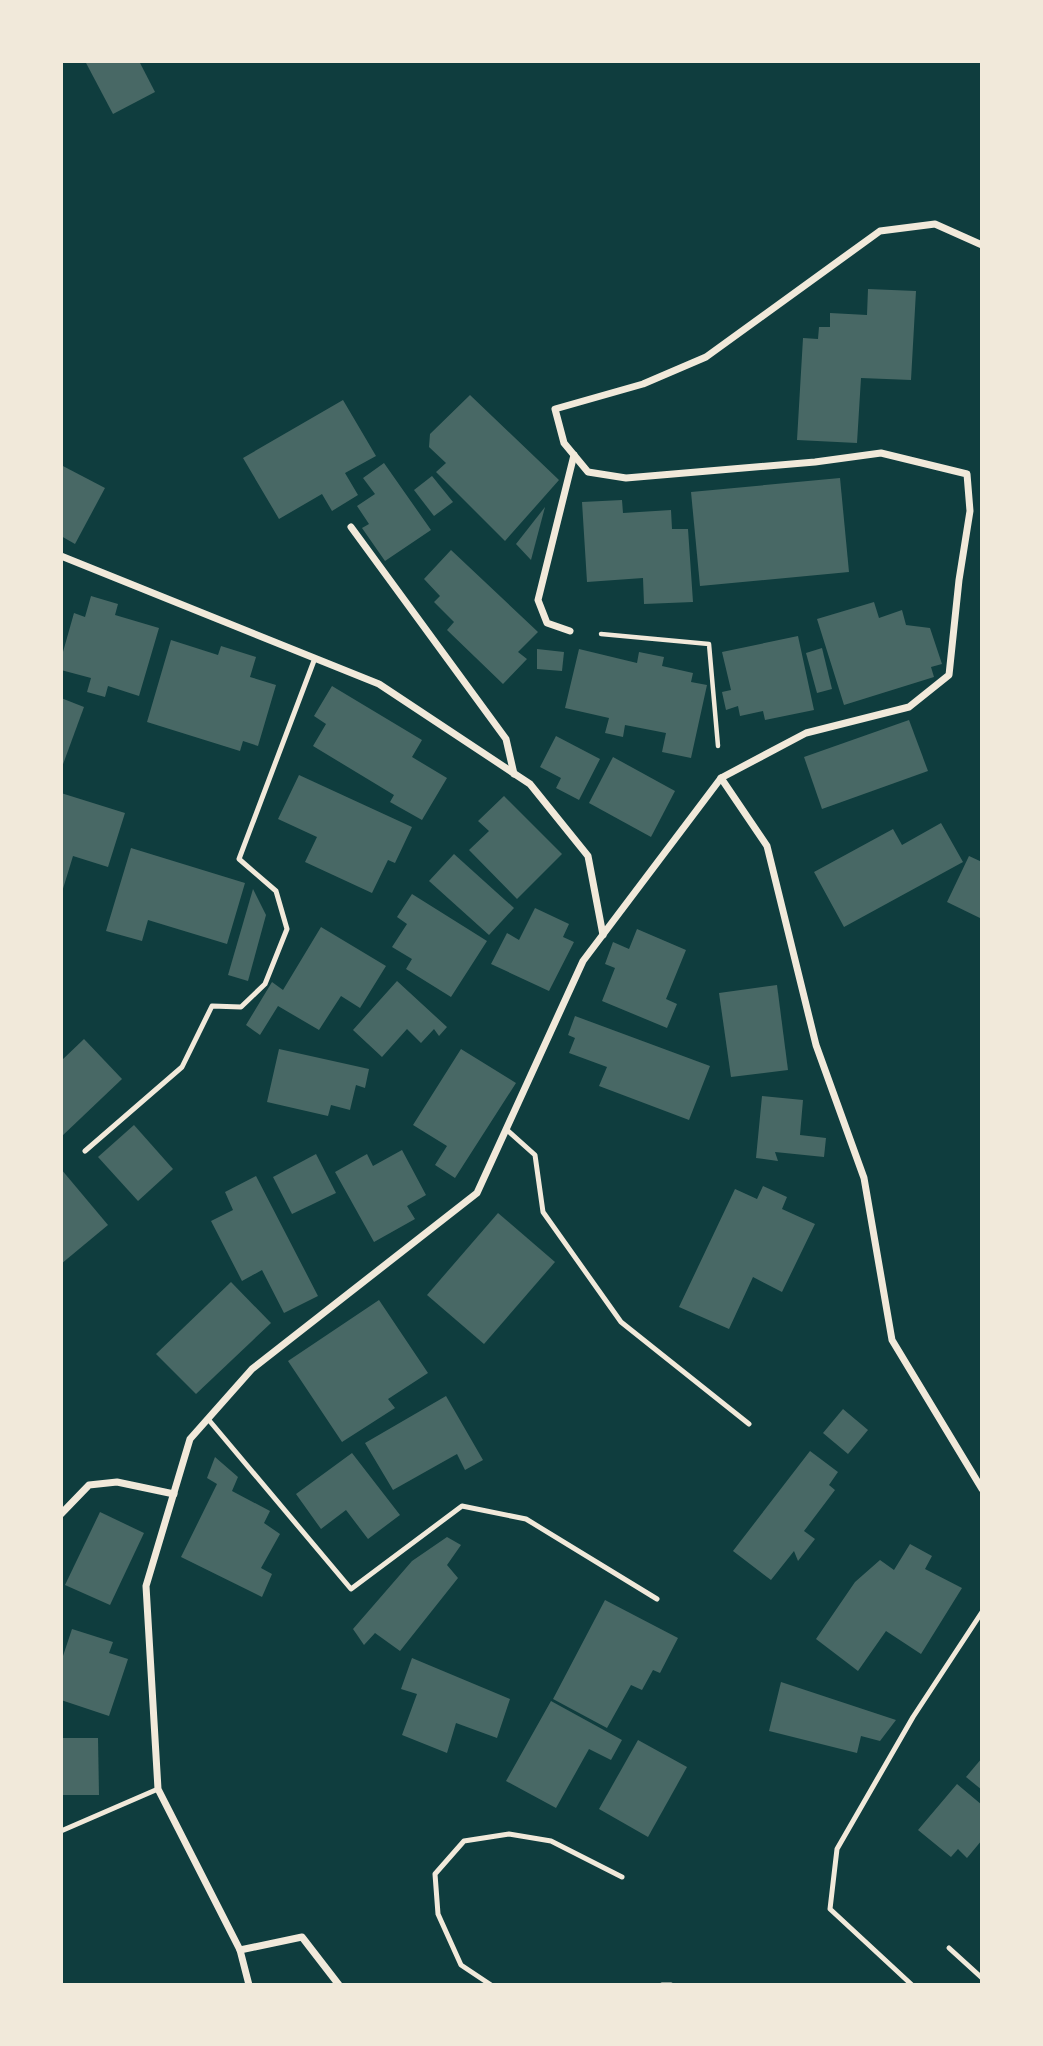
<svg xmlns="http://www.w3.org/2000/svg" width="1043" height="2046" viewBox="0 0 1043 2046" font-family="'Titillium Web',sans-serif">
<rect width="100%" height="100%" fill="#0f3d3e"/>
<g fill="#486865">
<path d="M85 61H139L155 92 113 114Z"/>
<path d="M868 289 916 291 911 380 861 378 857 443 797 440 803 338 818 339 819 327H830V313L867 315Z"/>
<path d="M470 395 559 480 505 541 436 472 446 463 429 447 430 434Z"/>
<path d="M343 400 376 456 345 473 358 495 332 511 322 494 279 519 243 458Z"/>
<path d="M384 463 431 530 385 561 362 528 369 524 357 506 375 494 363 478Z"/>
<path d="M61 465 105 488 75 544 61 536Z"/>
<path d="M432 476 453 502 434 516 414 490Z"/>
<path d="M840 478 849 572 700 586 691 492Z"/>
<path d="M622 500 623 513 671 510 672 529H688L693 602 644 604 643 578 587 582 582 502Z"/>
<path d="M545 507 531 560 516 544Z"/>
<path d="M451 550 538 632 518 652 527 659 503 684 447 630 454 622 434 602 440 596 424 579Z"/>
<path d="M91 596 118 604 115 615 159 628 139 696 108 686 105 697 87 692 91 678 61 670V659L74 613 85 617Z"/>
<path d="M874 602 879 618 902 610 906 625 930 628 942 664 931 667 934 677 844 705 817 619Z"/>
<path d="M798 636 814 710 765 720 763 711 740 716 738 706 726 710 722 692 731 690 722 652Z"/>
<path d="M171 640 218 655 221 646 256 657 250 677 276 685 258 746 243 741 240 751 147 722Z"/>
<path d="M822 648 832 689 817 693 806 653Z"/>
<path d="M537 649 564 652 562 671 537 669Z"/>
<path d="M579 649 637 663 639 652 664 657 662 666 693 673 691 682 707 685 691 758 662 752 666 733 625 725 623 737 605 733 609 718 565 708Z"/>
<path d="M332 686 422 740 412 757 447 778 422 820 390 802 394 795 313 746 326 724 314 716Z"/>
<path d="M61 698 84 707 62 767H61Z"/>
<path d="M909 720 928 771 822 809 804 757Z"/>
<path d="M556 736 600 759 579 800 556 788 561 778 540 767Z"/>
<path d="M613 757 675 791 651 837 589 803Z"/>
<path d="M299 775 412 827 395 863 388 860 372 893 305 862 317 837 278 819Z"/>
<path d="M61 793 125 813 108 867 73 856 62 892Z"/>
<path d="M504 796 562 854 517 899 469 850 489 831 478 821Z"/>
<path d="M941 823 963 862 844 927 814 872 893 829 902 845Z"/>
<path d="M131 848 245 883 227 944 148 920 142 941 106 931Z"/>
<path d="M454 854 514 908 489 935 429 881Z"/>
<path d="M969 856 982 862V919L947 902Z"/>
<path d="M253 889 266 915 248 981 228 975Z"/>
<path d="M412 894 487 941 451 997 406 969 412 959 392 947 407 924 397 917Z"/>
<path d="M535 908 569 924 563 937 574 942 549 991 491 964 507 933 519 940Z"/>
<path d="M321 927 386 966 360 1008 341 996 319 1030 278 1006 260 1035 246 1025 272 982 283 990Z"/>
<path d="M637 929 686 950 666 999 677 1004 667 1028 602 1001 615 968 605 964 613 942 629 949Z"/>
<path d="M397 981 447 1027 439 1036 434 1029 421 1043 407 1029 382 1057 353 1030Z"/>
<path d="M777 985 788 1070 731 1077 719 993Z"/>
<path d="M575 1016 710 1066 689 1120 599 1086 607 1067 569 1053 575 1038 568 1035Z"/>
<path d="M84 1039 122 1079 61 1137V1061Z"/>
<path d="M279 1049 369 1069 365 1088 356 1085 350 1110 331 1105 328 1116 267 1102Z"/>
<path d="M461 1049 516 1083 455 1178 435 1165 447 1146 413 1125Z"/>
<path d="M762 1096 803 1100 800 1135 826 1138 824 1157 775 1152 778 1161 756 1158Z"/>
<path d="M134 1125 173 1169 138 1201 98 1157Z"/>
<path d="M402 1150 426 1195 407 1206 415 1219 374 1242 335 1172 367 1154 373 1166Z"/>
<path d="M316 1154 336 1193 292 1214 273 1177Z"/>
<path d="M61 1169 108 1225 61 1264Z"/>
<path d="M256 1176 318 1296 284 1313 262 1270 242 1281 211 1221 233 1210 225 1192Z"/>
<path d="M763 1186 787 1197 782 1209 815 1224 782 1292 753 1277 729 1329 679 1307 735 1189 757 1199Z"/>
<path d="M498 1213 555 1262 484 1344 427 1295Z"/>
<path d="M231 1282 271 1323 196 1394 156 1354Z"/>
<path d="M379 1300 428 1373 388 1399 395 1408 342 1442 288 1361Z"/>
<path d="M446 1396 483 1460 465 1470 457 1454 393 1490 365 1443Z"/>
<path d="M843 1409 868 1430 848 1454 823 1433Z"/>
<path d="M810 1451 838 1472 829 1485 835 1490 804 1531 815 1539 798 1561 794 1551 771 1580 733 1551Z"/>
<path d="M352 1453 400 1515 368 1539 346 1510 321 1529 296 1494Z"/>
<path d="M215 1457 238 1477 232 1491 270 1511 264 1523 280 1534 261 1568 272 1574 262 1597 181 1557 217 1484 207 1478Z"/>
<path d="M100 1512 144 1533 110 1605 65 1585Z"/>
<path d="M447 1537 461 1545 447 1565 458 1578 400 1651 375 1633 364 1645 353 1629 412 1561Z"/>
<path d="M910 1544 932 1556 925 1569 962 1588 921 1654 886 1631 858 1671 816 1639 855 1582 880 1560 894 1570Z"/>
<path d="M605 1600 678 1638 660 1673 653 1670 642 1690 631 1685 607 1728 553 1699Z"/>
<path d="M72 1629 113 1642 109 1653 128 1659 109 1716 61 1700V1662Z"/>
<path d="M412 1658 510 1699 497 1738 456 1723 447 1753 402 1735 417 1694 401 1689Z"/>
<path d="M781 1682 896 1720 880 1741 861 1736 857 1753 769 1731Z"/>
<path d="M551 1701 622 1740 611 1760 589 1749 556 1808 506 1781Z"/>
<path d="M61 1738H98L99 1795H61Z"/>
<path d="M638 1740 687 1767 648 1837 599 1809Z"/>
<path d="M982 1758V1790L966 1777Z"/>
<path d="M957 1784 982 1805V1840L967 1858 958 1849 951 1857 918 1830Z"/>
</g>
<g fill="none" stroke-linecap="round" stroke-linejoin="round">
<path stroke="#f1e9da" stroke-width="4.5" d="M601 634 709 644 718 746"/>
<g stroke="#f1e9da" stroke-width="5">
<path d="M506 1129 535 1155 543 1212 621 1322 749 1424"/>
<path d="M85 1151 182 1067 212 1006 241 1007 265 984 287 929 276 891 239 859 315 658"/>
<path d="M208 1419 351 1589 462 1506 526 1519 657 1599"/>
<path d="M61 1831 158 1789"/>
<path d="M949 1948 982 1978"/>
<path d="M491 1985 461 1965 438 1914 435 1874 464 1841 509 1834 551 1841 622 1877"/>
<path d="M662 1985H671"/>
<path d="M912 1985 830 1909 837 1849 913 1717 982 1612"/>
</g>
<g stroke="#f1e9da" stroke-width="7">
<path d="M351 527 506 739 514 774"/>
<path d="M61 556 379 684 530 784 588 856 603 935"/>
<path d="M570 631 547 623 538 600 574 455"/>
<path d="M721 778 767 846 816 1045 864 1178 892 1340 982 1489"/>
<path d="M61 1514 89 1485 117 1482 174 1494"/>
<path d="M240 1950 302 1937 339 1985"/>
<path d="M249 1985 240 1950 158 1789 146 1586 190 1439 252 1369 477 1193 583 961 721 778 806 733 909 707 949 675 959 580 970 511 967 474 881 453 815 462 626 478 588 472 564 443 555 409 643 384 706 357 880 231 935 224 982 245"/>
</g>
</g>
<rect width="1043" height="2046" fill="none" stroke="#f1e9da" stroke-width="126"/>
</svg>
